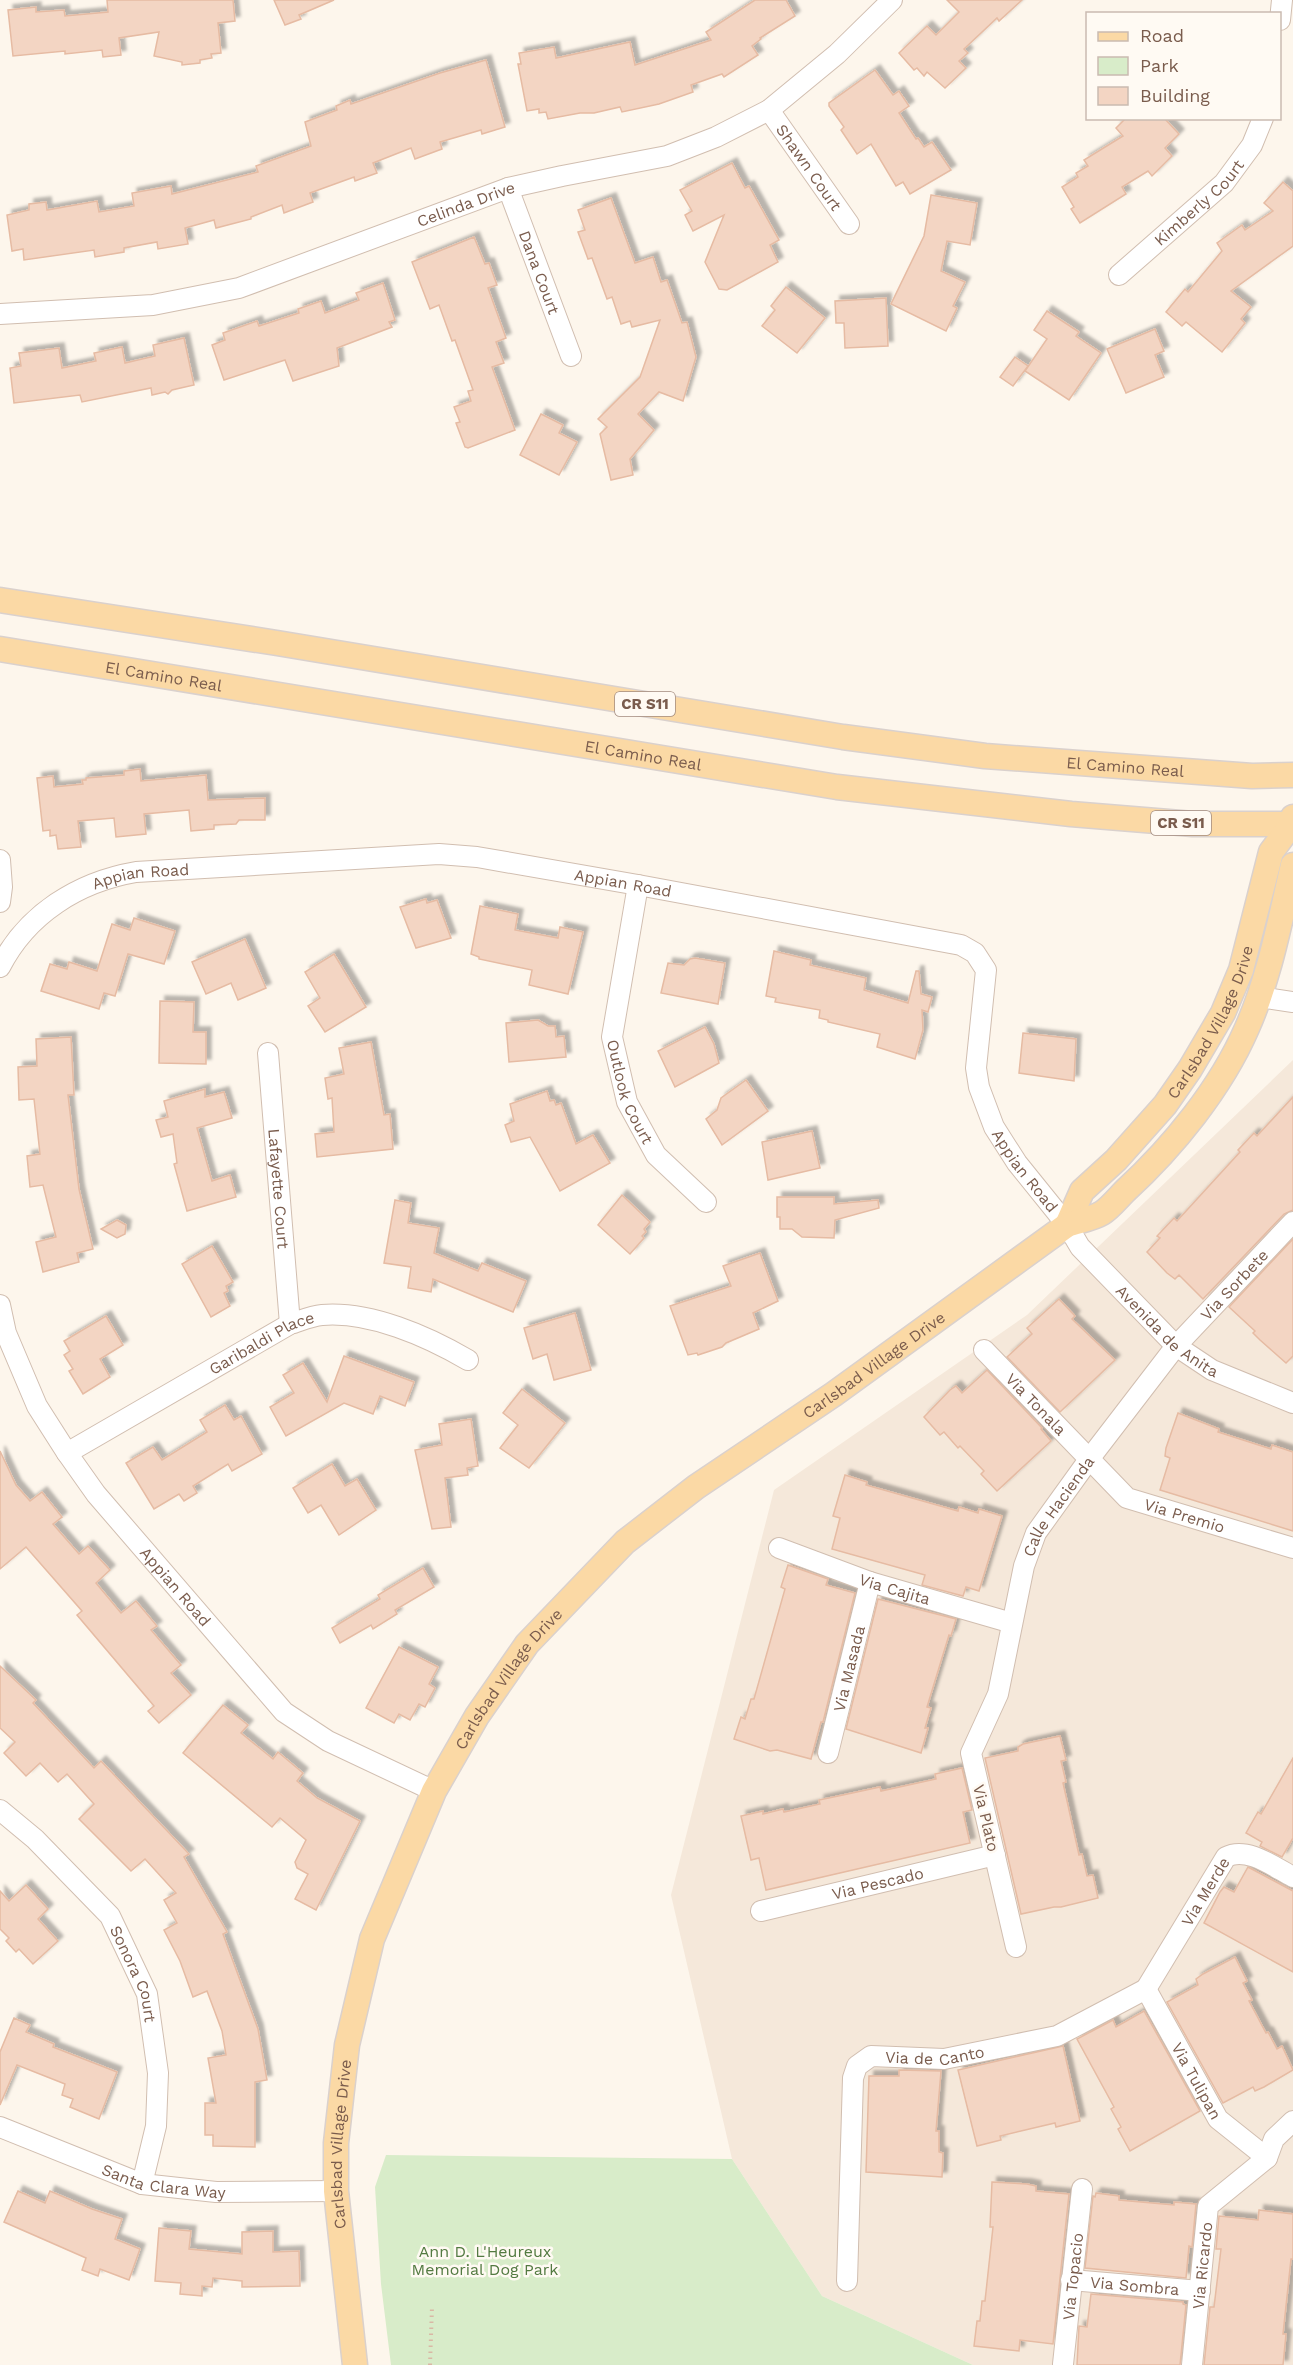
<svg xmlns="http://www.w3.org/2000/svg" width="1293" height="2365" viewBox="0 0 1293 2365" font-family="'Work Sans',sans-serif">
<defs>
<filter id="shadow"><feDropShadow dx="5" dy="-5" stdDeviation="1.5" flood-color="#0004"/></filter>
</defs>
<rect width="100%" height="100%" fill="#fdf6ec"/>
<path fill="#f5e8da" d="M1293 1060V2365H973L822 2296 732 2159 671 1895 774 1490 1027 1315Z"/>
<path fill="#d8ecc9" d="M386 2155 732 2159 822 2296 973 2365H391L381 2284 375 2187Z"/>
<g fill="#f3d5c3" stroke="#e6bba3" stroke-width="1.5" filter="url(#shadow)">
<path d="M107 0H233L235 21 218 23 221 53 211 54 212 58 200 60V63L182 65V62L154 56 159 32 119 38 121 55 103 57 102 50 65 54V51L13 56 8 10 36 7V12L64 10 65 16 108 12Z"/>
<path d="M274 0H334L299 15 301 19 285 25Z"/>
<path d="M755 0H786L795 16 760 38 761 39 752 46 758 55 724 77 722 74 691 85 693 92 659 104 622 112 620 107 594 113H580L548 119 546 112 539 113V109L527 111 518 64H521L519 53 554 47 556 58 630 42 635 65 711 40 706 32Z"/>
<path d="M947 0H1022L999 21 997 18 964 49 968 53 959 61 966 68 945 88 927 72 924 76 917 68 914 70 899 53 927 26 936 35 959 12Z"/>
<path d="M486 60 505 127 482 134 481 130 440 142 442 149 415 159 411 148 373 163 377 173 355 181 354 177 310 193 313 202 284 213 282 205 251 217V219L216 228 214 220 185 228 188 244 158 249 157 242 124 248V252L95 257 94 250 24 260 23 249 12 251 7 215 29 210V204L46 202 47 210 97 201 99 212 134 206 132 193 171 186 172 194 258 172 256 166 311 146 305 122 337 110 336 106 350 100 351 104 440 73Z"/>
<path d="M875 70 893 95 899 91 909 106 899 113 916 139 918 138 924 147 932 142 951 170 910 194 903 182 896 186 871 144 857 154 841 130 844 127 829 106V103Z"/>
<path d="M1126 118H1164L1179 134 1165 148 1172 156 1152 176 1148 171 1122 187 1126 194 1080 223 1071 209 1074 207 1062 187 1078 177 1076 173 1088 166 1084 160 1123 136 1116 128Z"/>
<path d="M732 163 745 188 749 186 779 240 770 245 778 262 727 290 719 289 705 262 724 215 693 231 685 215 692 211 680 190Z"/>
<path d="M1283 182 1293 191V246L1231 291 1251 307 1241 319 1245 323 1222 352 1186 322 1182 326 1166 312 1185 289 1188 292 1222 251 1217 243 1242 225 1245 230 1273 211 1264 203Z"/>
<path d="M931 195 977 203 970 245 947 241 941 271 965 282 953 306 957 308 946 331 891 304 924 236Z"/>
<path d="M611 198 635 263 653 257 661 282 667 280 682 323 687 322 696 357 683 401 659 392 638 414 654 430 630 459 633 475 611 480 600 434 607 427 598 419 640 377 660 320 632 327 630 321 621 324 612 297 607 299 592 258 588 259 578 232 585 230 578 210Z"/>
<path d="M474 237 485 264 489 263 497 285 488 288 506 338 496 342 504 363 492 367 515 430 468 448 465 447 456 423 460 422 454 407 471 401 468 391 473 390 455 340 452 341 439 305 430 309 412 262Z"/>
<path d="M383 283 395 320 389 322 392 327 337 348 339 366 293 381 285 360 224 380 212 345 225 340 223 333 257 321 259 326 299 313 298 309 321 301 325 313 359 300 356 293Z"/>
<path d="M786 287 825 318 797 353 762 326 775 310 771 306Z"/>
<path d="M886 298 888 346 845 348 844 323H836L835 301Z"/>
<path d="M1047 311 1079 332 1076 336 1101 353 1069 400 1025 371 1047 339 1034 330Z"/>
<path d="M1155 329 1164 351 1155 355 1164 377 1126 393 1107 349Z"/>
<path d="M184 338 194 385 172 390 168 394 165 392 152 395 151 388 82 402 80 395 14 403 10 368 21 366 19 353 59 348 62 368 96 361 94 353 122 347 125 363 155 356 153 345Z"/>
<path d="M1015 357 1028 366 1013 386 1000 377Z"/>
<path d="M541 414 563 425 559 433 577 442 559 475 520 455Z"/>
<path d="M140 769 141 781 206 775 208 800 265 798V820H239L236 824 214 825V829L191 831 189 810 144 814 146 834 116 837 114 818 78 821 81 847 58 849 56 835 50 836V830L43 831 37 778 53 776 54 787 83 784 82 780H86V778L124 775V771Z"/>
<path d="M426 899 427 903 437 900 451 938 416 948 400 907Z"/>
<path d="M480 906 518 914 515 930 558 938 560 927 583 932 568 994 529 985 532 970 479 959V957L471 954Z"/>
<path d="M134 918 175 931 164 964 128 954 115 996 104 993 99 1009 41 991 50 964 67 969 69 962 97 971 112 924 130 930Z"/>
<path d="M245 939 266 988 238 1000 231 983 206 994 192 962Z"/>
<path d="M774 951 811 960 810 965 866 978 864 990 908 1003 916 971H919L921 994 932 997 928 1012 922 1010 923 1030 915 1059 877 1047 880 1034 828 1022V1020L819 1018 820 1010 775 1002 776 998 766 996Z"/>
<path d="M334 954 366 1007 325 1032 308 1006 320 998 305 972Z"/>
<path d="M695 958 725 963 718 1004 661 993 668 963 684 965 690 959Z"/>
<path d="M160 1001 194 1002 193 1032H206V1064L159 1063Z"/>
<path d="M538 1020 548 1026H555L556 1037 564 1036 566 1057 509 1062 506 1023Z"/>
<path d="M705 1027 714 1044 719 1063 675 1087 658 1051Z"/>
<path d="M1023 1033 1076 1039 1074 1081 1019 1073Z"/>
<path d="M71 1037 74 1095H68L79 1189 93 1249 77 1253 79 1262 43 1272 36 1242 56 1237 43 1185 30 1187 27 1156 40 1154 34 1099 19 1100 18 1067 37 1066 36 1039Z"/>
<path d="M371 1042 384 1115 390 1114 393 1149 317 1157 315 1134 334 1132 332 1098 328 1099 325 1078 344 1074 339 1048Z"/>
<path d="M746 1080 768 1111 722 1145 706 1119 717 1110 721 1098Z"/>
<path d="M205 1089V1097L224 1092 232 1118 197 1128 212 1181 230 1175 236 1197 187 1211 174 1164 177 1163 173 1134 161 1137 156 1120 168 1117 164 1101Z"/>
<path d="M547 1091 550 1101 554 1100 556 1105 561 1103 576 1144 593 1135 610 1163 560 1191 530 1137 511 1142 505 1125 514 1121 510 1104Z"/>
<path d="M1293 1097V1210L1284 1214 1203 1299 1179 1275 1175 1279 1167 1273 1147 1252 1160 1238 1157 1236 1174 1218 1177 1221 1240 1152 1238 1150 1254 1133 1257 1136Z"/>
<path d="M812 1131 820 1168 768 1180 762 1142Z"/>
<path d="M622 1195 650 1222 644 1229 646 1232 642 1236 644 1238 630 1254 598 1225Z"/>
<path d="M777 1197H834V1204L878 1200 879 1208 835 1220 834 1238 802 1237 792 1229H780V1217H777Z"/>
<path d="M395 1200 411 1203 408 1223 439 1228 434 1253 478 1271 482 1263 526 1281 513 1312 433 1279 431 1292 408 1288 411 1267 384 1263Z"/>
<path d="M117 1220 126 1225 125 1234 117 1238 101 1229Z"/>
<path d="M1293 1239V1356L1286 1363 1260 1340 1253 1333 1255 1331 1229 1307Z"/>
<path d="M212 1246 233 1282 226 1286 228 1291 224 1293 230 1306 211 1317 182 1264Z"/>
<path d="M760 1253 778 1301 753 1313 759 1329 726 1343 722 1347 698 1355 697 1353 688 1355 670 1306 731 1286 723 1266Z"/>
<path d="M1059 1299 1075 1316 1072 1319 1115 1360 1060 1412 1007 1357 1032 1334 1027 1328Z"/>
<path d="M575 1313 591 1370 554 1380 547 1354 533 1359 524 1328Z"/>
<path d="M106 1316 123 1345 100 1359 110 1377 83 1394 69 1371 73 1369 64 1355 70 1351 64 1341Z"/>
<path d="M344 1356 414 1382 405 1406 380 1396 373 1414 344 1403 286 1436 270 1407 294 1393 283 1375 303 1363 327 1402Z"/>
<path d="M987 1370 1042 1428 1041 1429 1051 1441 997 1491 981 1474 984 1471 960 1446 958 1448 944 1432 940 1435 924 1417 950 1390 956 1386 962 1393Z"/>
<path d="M522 1389 565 1423 529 1468 500 1448 518 1425 503 1413Z"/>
<path d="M225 1405 234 1420 241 1416 262 1454 232 1471 228 1464 193 1486 197 1493 184 1501 179 1494 154 1509 126 1463 153 1447 162 1460 207 1432 200 1420Z"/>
<path d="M1178 1413 1219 1429 1218 1432 1271 1449 1272 1445 1293 1452V1531L1160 1490 1170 1458 1165 1456 1166 1448Z"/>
<path d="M471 1419 478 1466 467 1468 468 1475 445 1478 451 1527 432 1529 415 1450 442 1445 439 1424Z"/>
<path d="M0 1451 16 1485 30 1501 42 1492 62 1517 53 1524 79 1554 88 1546 110 1570 96 1583 121 1613 136 1601 157 1626 151 1630 181 1665 171 1673 191 1695 159 1723 148 1711 154 1706 77 1615 82 1611 26 1547 0 1569Z"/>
<path d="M332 1464 345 1486 357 1479 376 1510 339 1535 321 1505 308 1513 293 1488Z"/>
<path d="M845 1475 867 1482 866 1485 958 1511 959 1507 978 1513 979 1509 1002 1516 979 1591 966 1587 963 1596 922 1585 925 1575 832 1549 840 1518 833 1516Z"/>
<path d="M788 1565 828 1579 826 1585 855 1593 823 1722H821L811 1759 777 1750 770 1751 734 1739 741 1717 745 1719 751 1699H754L785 1589 781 1587Z"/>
<path d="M423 1568 434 1587 395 1610 397 1614 373 1629 371 1625 340 1643 332 1628 380 1599 378 1595Z"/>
<path d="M878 1599 956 1619 951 1636 949 1635 927 1707 931 1708 925 1728H928L921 1753 846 1729Z"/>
<path d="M399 1647 438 1667 429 1684 435 1688 425 1707 419 1704 410 1720 399 1714 394 1723 366 1708Z"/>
<path d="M0 1666 36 1700 33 1703 94 1768 101 1761 189 1854 184 1857 227 1932 223 1934 258 2029 267 2080 255 2082V2147L213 2146V2135H205V2103H216L208 2058 226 2055 222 2031 207 1991 193 1997 180 1961 164 1930 177 1923 164 1900 176 1893 145 1859 131 1871 79 1819 94 1804 67 1774 58 1782 40 1763 26 1776 4 1753 15 1742 0 1728Z"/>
<path d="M223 1705 248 1725 241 1733 273 1759 278 1752 303 1773 297 1781 317 1798 360 1821 316 1910 295 1899 308 1874 297 1868 295 1862 306 1840 280 1818 272 1827 183 1753Z"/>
<path d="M1060 1736 1066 1760 1061 1761 1066 1782 1063 1783 1079 1855 1082 1854 1087 1876 1093 1875 1098 1898 1061 1907H1054L1021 1914 985 1758 1018 1751V1747L1023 1744Z"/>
<path d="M1293 1758V1838L1282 1857 1260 1846 1262 1842 1246 1833 1258 1812 1261 1814Z"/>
<path d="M962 1768 972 1810 963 1812 970 1843 766 1890 759 1858 751 1860 741 1816 763 1811V1814L783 1809 784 1812 820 1804 819 1800 843 1795 880 1787 881 1791 936 1779 935 1774Z"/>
<path d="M1248 1867 1293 1891V1972L1204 1923 1220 1892 1224 1887 1234 1892Z"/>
<path d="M26 1885 48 1909 38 1919 58 1941 33 1964 19 1949 16 1952 6 1941 9 1938 0 1929V1891L9 1901Z"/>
<path d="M1235 1957 1247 1981 1243 1983 1252 2000 1249 2001 1266 2033 1268 2032 1277 2049 1282 2046 1293 2070 1264 2087 1255 2091 1253 2087 1223 2103 1167 2002 1198 1985 1196 1979 1203 1974Z"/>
<path d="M1144 2011 1200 2111 1130 2151 1118 2129 1121 2127 1111 2109 1114 2107 1077 2039 1113 2020 1116 2027Z"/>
<path d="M14 2018 30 2025 26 2032 54 2044 53 2047 117 2072 99 2119 70 2107 73 2099 62 2095 65 2084 17 2065 0 2105V2052Z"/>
<path d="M1063 2046 1080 2121 1056 2127 1055 2123 1000 2136 1001 2140 977 2146 958 2070Z"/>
<path d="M899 2070 941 2071 936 2131H939V2152L943 2153 942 2177 866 2172 869 2076H899Z"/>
<path d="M992 2182 1027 2184 1036 2186V2191L1069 2194 1053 2344 1020 2340 1019 2351 974 2346 977 2321H980L982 2301H985L993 2227H990Z"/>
<path d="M18 2191 45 2203 50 2191 92 2209 122 2219 115 2239 140 2249 129 2280 100 2269 98 2276 82 2270 86 2258 4 2222Z"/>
<path d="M1096 2193 1119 2196V2200L1174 2205V2202L1196 2204 1192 2247 1189 2246 1186 2278 1085 2268 1093 2196 1095 2197Z"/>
<path d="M1259 2210 1293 2214V2259H1291L1283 2334H1286L1283 2365H1204L1210 2307H1214L1221 2249H1216L1219 2216 1258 2220Z"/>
<path d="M159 2228 191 2231 189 2249 242 2254V2232L273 2231V2252L299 2251 300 2286 242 2287V2281L213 2278 212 2287 202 2286V2296L180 2294 181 2283 155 2281Z"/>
<path d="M1091 2294 1183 2302V2304L1186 2305 1180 2365H1077L1079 2326 1087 2327Z"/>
</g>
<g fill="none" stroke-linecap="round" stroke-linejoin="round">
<g stroke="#d1beb0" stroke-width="22">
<g id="minor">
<path d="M1280 20 1282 0"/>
<path id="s1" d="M769 110 849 224"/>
<path id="s2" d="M508 188 571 356"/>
<path id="s3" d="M1119 275 1224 183 1252 145 1263 118"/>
<path id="s4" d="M0 314 153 305 239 288 508 188 562 176 667 156 716 137 769 110 837 54 892 0"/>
<path d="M0 860 2 887 0 902"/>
<path id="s5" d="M638 885 612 1037 627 1102 656 1155 706 1202"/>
<path id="s6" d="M0 967C27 914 78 882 136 872L439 854 477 857 638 885 961 945 975 953 986 970 976 1068 979 1087 994 1127 1017 1163 1067 1225 1080 1247 1176 1346 1212 1370 1293 1403"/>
<path d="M1259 997 1293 1002"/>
<path id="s7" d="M268 1053 290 1324"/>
<path id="s8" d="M0 1305 6 1333 37 1406 67 1453 96 1494 284 1712 328 1741 434 1791"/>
<path id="s9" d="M984 1350 1127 1498 1293 1548"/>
<path id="s10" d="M67 1453 290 1324C300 1321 311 1316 322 1315 370 1311 427 1336 468 1360"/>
<path id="s11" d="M779 1548 870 1582 1012 1623"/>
<path id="s12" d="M828 1753 870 1582"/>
<path id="s13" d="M0 1810 35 1839 110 1916 147 1994 158 2073 156 2126 142 2184"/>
<path id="s14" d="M761 1911 995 1855"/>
<path id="s15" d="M1016 1947 971 1753 998 1694 1024 1566 1036 1533 1090 1458 1176 1346 1293 1222"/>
<path id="s16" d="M1146 1989 1226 1857C1247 1846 1274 1867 1293 1877"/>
<path id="s17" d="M1146 1989 1218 2119 1267 2158"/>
<path id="s18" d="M0 2127 142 2184 216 2192 336 2191"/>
<path id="s19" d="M1071 2280 1200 2291"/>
<path id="s20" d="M847 2281 853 2078 857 2066 871 2056 944 2059 1057 2036 1146 1989"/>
<path id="s21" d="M1063 2364 1082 2189"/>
<path id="s22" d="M1192 2365 1208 2206 1267 2158 1274 2139 1293 2121"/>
</g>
</g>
<g stroke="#dad1cd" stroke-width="27">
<g id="major">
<path id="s23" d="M0 600 277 643 843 737 985 756 1252 776 1293 775"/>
<path id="s24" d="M0 649 837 787 1071 814 1193 824H1293"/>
<path id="s25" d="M1067 1225 1082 1191 1116 1160 1165 1105 1190 1069 1223 1013 1241 970 1271 852 1291 825 1293 817"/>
<path id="s26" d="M355 2365 336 2191V2143L347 2045 372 1939 434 1791 477 1716 527 1644 625 1542 696 1487 834 1394 1067 1225C1078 1221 1092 1219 1102 1213 1110 1208 1118 1198 1125 1191 1173 1147 1221 1088 1247 1028 1270 976 1280 920 1293 865"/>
</g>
</g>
<path stroke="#d9b8a5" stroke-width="4" stroke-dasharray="1.5 4.5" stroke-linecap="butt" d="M430 2365 432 2307"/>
<use href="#minor" stroke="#fff" stroke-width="20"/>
<use href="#major" stroke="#fbd9a5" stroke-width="24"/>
</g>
<g text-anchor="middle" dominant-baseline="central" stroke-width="5" stroke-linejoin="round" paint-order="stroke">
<g fill="#fffaf3" stroke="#a28b7f" stroke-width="1.5">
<rect x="615" y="692" width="60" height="24" rx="4.5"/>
<rect x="1151" y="811" width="60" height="24" rx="4.5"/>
</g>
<g font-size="15" font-weight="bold" fill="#7a5c4d">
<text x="645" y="704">CR S11</text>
<text x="1181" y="823">CR S11</text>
</g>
<g font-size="16" fill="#7a5c4d" stroke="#fffaf3">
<text stroke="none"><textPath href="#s1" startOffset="70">Shawn Court</textPath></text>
<text stroke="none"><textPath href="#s3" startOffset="108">Kimberly Court</textPath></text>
<text stroke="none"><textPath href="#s4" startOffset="483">Celinda Drive</textPath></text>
<text stroke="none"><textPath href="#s2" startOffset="90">Dana Court</textPath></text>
<text stroke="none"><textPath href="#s24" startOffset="166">El Camino Real</textPath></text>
<text stroke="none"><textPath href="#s24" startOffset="652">El Camino Real</textPath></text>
<text stroke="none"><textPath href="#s23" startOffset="1138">El Camino Real</textPath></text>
<text stroke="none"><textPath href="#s6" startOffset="176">Appian Road</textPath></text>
<text stroke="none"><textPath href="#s6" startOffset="662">Appian Road</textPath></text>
<text stroke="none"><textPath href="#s25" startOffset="252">Carlsbad Village Drive</textPath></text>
<text stroke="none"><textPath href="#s5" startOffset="212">Outlook Court</textPath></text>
<text stroke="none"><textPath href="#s6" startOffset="1256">Appian Road</textPath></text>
<text stroke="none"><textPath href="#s7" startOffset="136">Lafayette Court</textPath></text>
<text stroke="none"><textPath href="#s15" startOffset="748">Via Sorbete</textPath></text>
<text stroke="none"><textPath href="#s6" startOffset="1472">Avenida de Anita</textPath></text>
<text stroke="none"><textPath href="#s10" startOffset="224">Garibaldi Place</textPath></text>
<text stroke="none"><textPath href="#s26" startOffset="1212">Carlsbad Village Drive</textPath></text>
<text stroke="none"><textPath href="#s9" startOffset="75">Via Tonala</textPath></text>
<text stroke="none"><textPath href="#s15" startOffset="464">Calle Hacienda</textPath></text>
<text stroke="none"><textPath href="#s9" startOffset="266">Via Premio</textPath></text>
<text stroke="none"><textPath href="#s8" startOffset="336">Appian Road</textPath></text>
<text stroke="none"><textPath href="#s11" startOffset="123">Via Cajita</textPath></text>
<text stroke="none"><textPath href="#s12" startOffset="87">Via Masada</textPath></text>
<text stroke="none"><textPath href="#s26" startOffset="726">Carlsbad Village Drive</textPath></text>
<text transform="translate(986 1818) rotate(77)">Via Plato</text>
<text stroke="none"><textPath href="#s14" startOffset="120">Via Pescado</textPath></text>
<text stroke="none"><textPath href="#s16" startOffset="114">Via Merde</textPath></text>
<text stroke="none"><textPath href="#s13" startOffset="216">Sonora Court</textPath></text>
<text stroke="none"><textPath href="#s20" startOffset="297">Via de Canto</textPath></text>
<text stroke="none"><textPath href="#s17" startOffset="105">Via Tulipan</textPath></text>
<text stroke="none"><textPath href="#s26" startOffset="222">Carlsbad Village Drive</textPath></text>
<text stroke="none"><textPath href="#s18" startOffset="174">Santa Clara Way</textPath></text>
<text stroke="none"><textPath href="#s22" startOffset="100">Via Ricardo</textPath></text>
<text stroke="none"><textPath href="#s21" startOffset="88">Via Topacio</textPath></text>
<text stroke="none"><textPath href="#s19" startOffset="64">Via Sombra</textPath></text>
</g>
<g font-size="16" fill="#537a41" stroke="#fffaf3">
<text x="485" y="2251">Ann D. L'Heureux<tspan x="485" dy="18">Memorial Dog Park</tspan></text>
</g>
</g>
<rect x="1086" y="12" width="195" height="108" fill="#fffaf3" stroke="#cabbb1" stroke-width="1.5"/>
<rect x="1098" y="32" width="30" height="9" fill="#fbd9a5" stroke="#cabbb1" stroke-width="1.5"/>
<text x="1140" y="42" font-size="18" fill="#7a5c4d">Road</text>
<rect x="1098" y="57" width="30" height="18" fill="#d8ecc9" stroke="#cabbb1" stroke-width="1.5"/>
<text x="1140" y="72" font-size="18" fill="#7a5c4d">Park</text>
<rect x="1098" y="87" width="30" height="18" fill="#f3d5c3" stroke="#cabbb1" stroke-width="1.5"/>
<text x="1140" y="102" font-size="18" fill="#7a5c4d">Building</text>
</svg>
